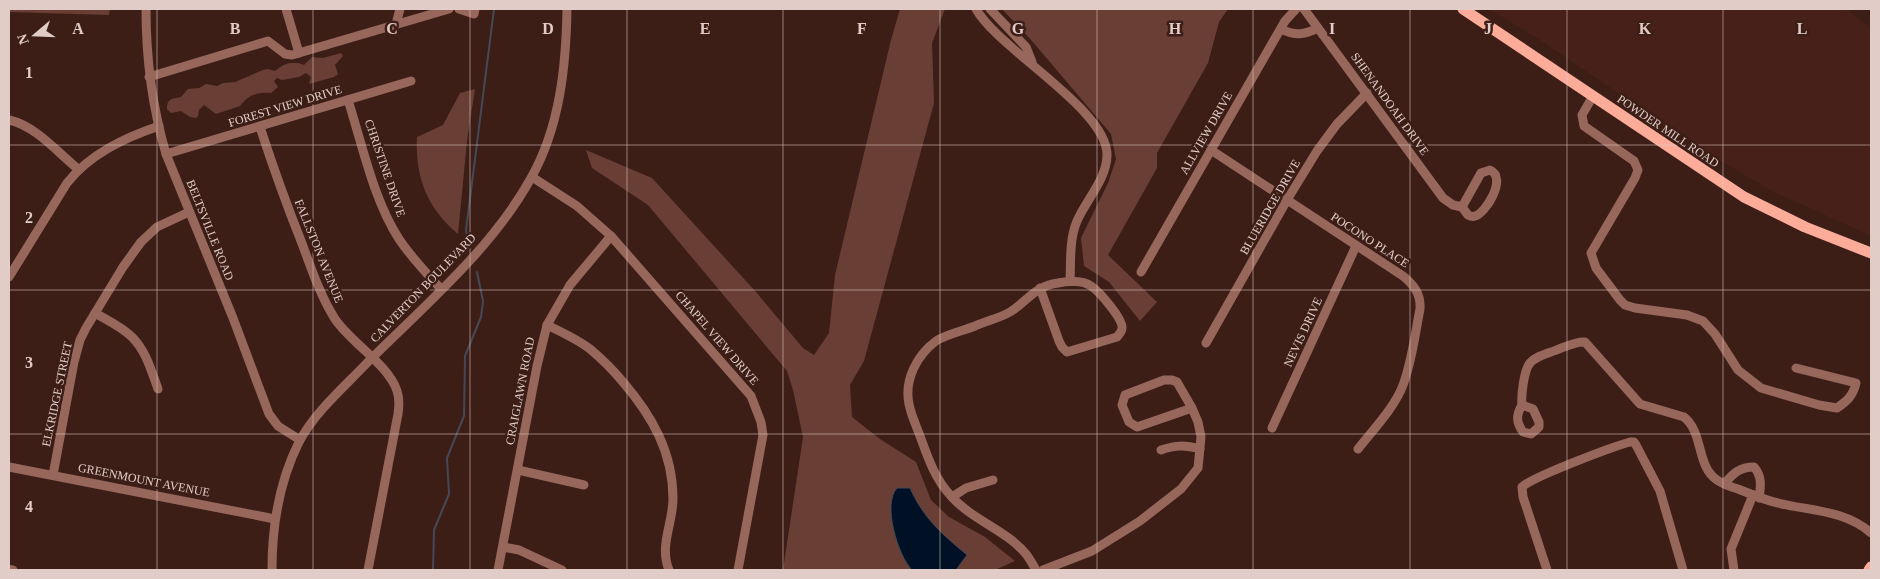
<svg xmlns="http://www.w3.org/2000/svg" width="1880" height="579" viewBox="0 0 1880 579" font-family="'Times New Roman',serif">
<rect width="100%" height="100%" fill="#3c1e17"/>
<path fill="#472119" d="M1489 9H1845L1871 27V236L1774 192 1709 154 1537 38Z"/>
<g fill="#683e35">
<path d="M9 9H110L109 15 9 12Z"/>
<path d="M900 9H945L932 43 934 103 864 361 850 385 852 417 880 439 916 462 931 500 949 517 985 537 1015 561 995 570H783L803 437 793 390 787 371 648 205 592 168 586 150 652 178 756 292 803 348 814 355 829 333 835 275 891 40Z"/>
<path d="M1002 9H1228L1219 22 1208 63 1157 153V168L1108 255 1157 302 1140 321 1109 282 1084 266 1081 238 1108 183 1116 159 1111 134 1032 41Z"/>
<path d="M341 53 343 56 335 65 338 74 334 77 309 84 311 77 306 73 299 77 282 80 277 78 274 81 278 87 271 93C258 92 249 94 240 106L216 114 204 105 199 110 198 116 196 118 190 117 181 111 171 113 167 109C167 98 172 99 181 97L188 89 199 88 206 84 217 86 223 83 235 82 263 70 268 69 275 71C283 64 293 60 304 65L312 57 323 58Z"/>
<path d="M475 89 467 141 458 234C427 208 415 177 417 137L443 125 460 93Z"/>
</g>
<path fill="#001126" stroke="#444956" d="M897 488H910C924 519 942 534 967 555L956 570H912C898 556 882 504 897 488Z"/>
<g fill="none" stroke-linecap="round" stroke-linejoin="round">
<g stroke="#444956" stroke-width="2">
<path d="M468 241 466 230 494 9"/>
<path d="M433 570 434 530 449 494 447 458 464 416 465 356 481 317 483 301 477 272"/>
</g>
<g stroke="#97675c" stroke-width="9">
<path d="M146 9C146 59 152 106 166 154L233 318 269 414 278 426 300 440"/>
<path d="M286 9 299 53"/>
<path d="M459 9 474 14 475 9"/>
<path d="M976 9C999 50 1109 110 1107 156 1106 180 1086 200 1077 221 1069 240 1071 261 1070 281"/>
<path d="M990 9 1026 47 1032 62"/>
<path d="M1304 9 1432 183 1443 198 1453 205 1462 207 1468 215C1470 216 1473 217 1475 216 1485 214 1508 178 1490 170L1481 173 1462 207"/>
<path d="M396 24 400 9"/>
<path d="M1281 29C1295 36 1304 35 1318 28"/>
<path d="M149 77 268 41 285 54 292 55 449 9"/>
<path d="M1593 96 1582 115 1584 126 1634 161 1638 170 1635 178 1591 253 1596 268 1620 300 1625 305 1635 308 1687 315 1703 321 1715 334 1738 370 1761 388 1819 405 1837 408C1847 401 1853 396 1856 383L1796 368"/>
<path d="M348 100C362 144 374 201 399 239 411 257 426 273 441 289"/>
<path d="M9 120C36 126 57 152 78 169"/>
<path d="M260 127C273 167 287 206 303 246 312 271 321 297 335 319 351 343 389 365 397 391 400 399 399 407 398 414L368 570"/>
<path d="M1211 150 1403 276C1414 285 1421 294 1420 309 1415 334 1412 361 1403 385 1395 407 1372 431 1358 449"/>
<path d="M166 154 411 81"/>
<path d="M532 177 577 206 611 236 751 396 761 422 763 435 738 570"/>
<path d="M1141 272 1285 21 1296 9"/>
<path d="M9 277 67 183C90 154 124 138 159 126"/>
<path d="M95 313C107 320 122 327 132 337 146 351 151 370 158 389"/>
<path d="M547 325C561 332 577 339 590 349 602 359 613 370 623 382 652 416 673 452 673 499 673 523 659 546 669 570"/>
<path d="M1206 343 1287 200 1317 151 1337 124 1367 93"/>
<path d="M1522 405C1521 395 1524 370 1530 363 1537 355 1550 353 1559 349 1567 346 1577 341 1585 342L1640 404 1684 417C1704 433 1696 466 1717 480 1723 484 1731 487 1738 489 1751 494 1764 500 1778 503 1810 511 1845 510 1871 533"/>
<path d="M1522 405 1533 409 1539 422V427L1531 434 1523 432C1516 422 1516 415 1522 405Z"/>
<path d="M1272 428 1356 246"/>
<path d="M1161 450C1175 445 1185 445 1200 449"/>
<path d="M9 467 275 519"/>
<path d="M518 470 584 485"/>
<path d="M53 475 74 362 80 340 86 328 123 267 141 242 157 227 189 212"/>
<path d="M1724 484C1733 474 1739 467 1754 467 1762 476 1761 486 1759 498"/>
<path d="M952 497 966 488 993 480"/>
<path d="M503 547 519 550 562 570"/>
<path d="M9 569 13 570"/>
<path d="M272 570C272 526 279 482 299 442 315 412 343 388 366 364 423 307 492 249 531 178 560 127 566 66 567 9"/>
<path d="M498 570 537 366 547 325 570 285 611 236"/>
<path d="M1036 570C1033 565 1030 559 1026 554 1006 530 972 520 951 496 935 479 928 458 920 436 916 425 911 415 909 404 904 380 917 355 936 341 947 334 963 331 975 326 986 321 1000 318 1010 312 1028 301 1034 286 1058 283 1067 281 1083 280 1091 286 1099 291 1123 319 1122 328 1122 332 1119 334 1117 337L1067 352 1062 347 1059 341 1040 288"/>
<path d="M1043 570 1092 551 1140 521 1181 489 1198 468 1201 437 1198 422 1192 408 1177 382 1172 380H1164L1125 395 1122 405 1129 422 1137 427 1192 408"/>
<path d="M1547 570 1523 497 1522 487C1532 477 1612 447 1630 442H1634L1636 445 1660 491 1683 570"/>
<path d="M1734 570 1731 549 1753 495"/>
</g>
<g stroke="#fcac99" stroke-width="11">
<path d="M1463 9 1744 197 1805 227 1871 253"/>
<path d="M1869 570 1871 567"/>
</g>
</g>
<path fill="none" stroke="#e2ccc7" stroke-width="1" stroke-opacity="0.55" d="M157 9V570M313 9V570M470 9V570M627 9V570M783 9V570M940 9V570M1097 9V570M1253 9V570M1410 9V570M1567 9V570M1723 9V570M9 145H1871M9 290H1871M9 434H1871"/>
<g text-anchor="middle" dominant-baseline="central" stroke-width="5" stroke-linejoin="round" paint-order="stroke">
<g font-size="12" fill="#e2ccc7" stroke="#3c1e17">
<text transform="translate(1390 104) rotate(54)">SHENANDOAH DRIVE</text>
<text transform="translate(285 106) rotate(-17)">FOREST VIEW DRIVE</text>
<text transform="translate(1668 131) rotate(34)">POWDER MILL ROAD</text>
<text transform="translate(1206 133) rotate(-60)">ALLVIEW DRIVE</text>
<text transform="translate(385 168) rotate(71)">CHRISTINE DRIVE</text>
<text transform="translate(1270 207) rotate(-60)">BLUERIDGE DRIVE</text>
<text transform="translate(210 230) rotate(68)">BELTSVILLE ROAD</text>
<text transform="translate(1370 240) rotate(33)">POCONO PLACE</text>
<text transform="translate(319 251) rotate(68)">FALLSTON AVENUE</text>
<text transform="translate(423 288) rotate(-46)">CALVERTON BOULEVARD</text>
<text transform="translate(1303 332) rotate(-65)">NEVIS DRIVE</text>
<text transform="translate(717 338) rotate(49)">CHAPEL VIEW DRIVE</text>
<text transform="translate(520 391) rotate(-79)">CRAIGLAWN ROAD</text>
<text transform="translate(57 394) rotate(-78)">ELKRIDGE STREET</text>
<text transform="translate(144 480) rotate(11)">GREENMOUNT AVENUE</text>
</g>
</g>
<g font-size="16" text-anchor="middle" font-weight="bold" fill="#e2ccc7" stroke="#3c1e17" stroke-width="5" stroke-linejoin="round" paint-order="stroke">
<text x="78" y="34">A</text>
<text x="235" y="34">B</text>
<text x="392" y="34">C</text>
<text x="548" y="34">D</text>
<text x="705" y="34">E</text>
<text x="862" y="34">F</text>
<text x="1018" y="34">G</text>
<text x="1175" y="34">H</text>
<text x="1332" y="34">I</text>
<text x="1488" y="34">J</text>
<text x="1645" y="34">K</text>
<text x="1802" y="34">L</text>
<text x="29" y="78">1</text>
<text x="29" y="223">2</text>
<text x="29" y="368">3</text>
<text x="29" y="512">4</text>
</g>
<rect width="1880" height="579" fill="none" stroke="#e2ccc7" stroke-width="20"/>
<g transform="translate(35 35) rotate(251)" stroke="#3c1e17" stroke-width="4" paint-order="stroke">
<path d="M0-4L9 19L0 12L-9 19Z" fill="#e2ccc7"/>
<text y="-8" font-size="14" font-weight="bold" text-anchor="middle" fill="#e2ccc7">N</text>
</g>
</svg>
